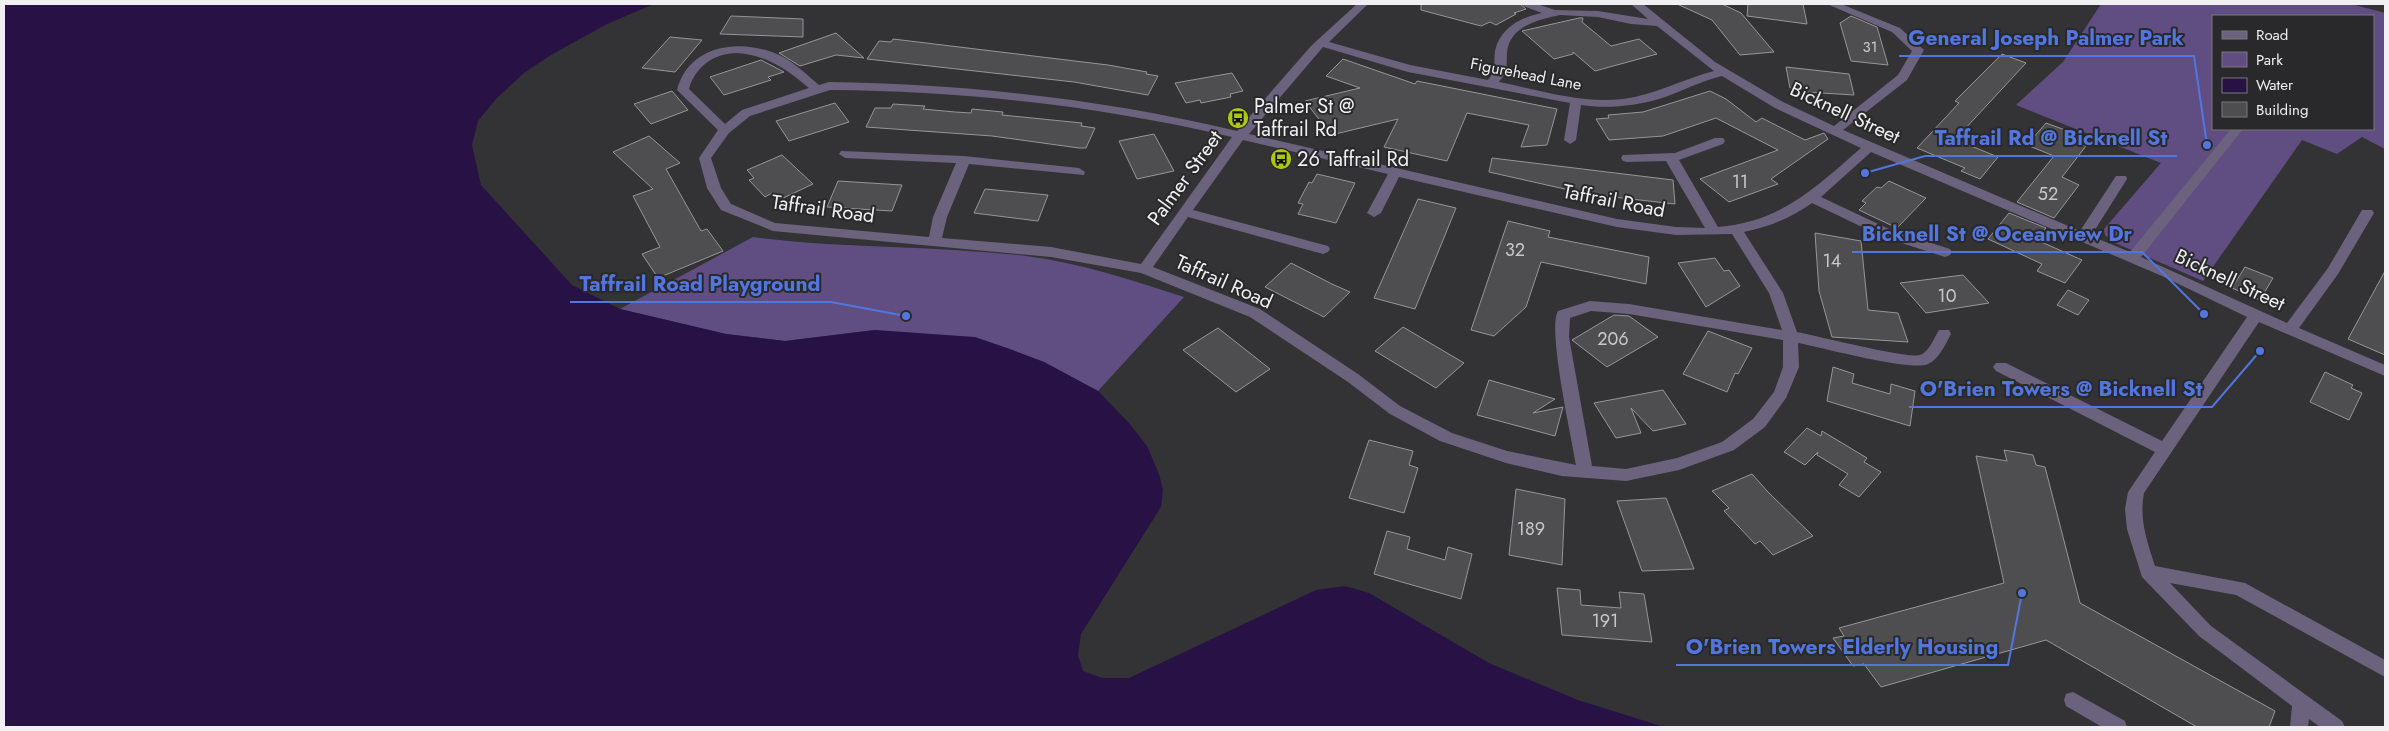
<svg xmlns="http://www.w3.org/2000/svg" width="2389" height="731" viewBox="0 0 2389 731" font-family="Jost,sans-serif">
<rect width="100%" height="100%" fill="#333335"/>
<g fill="#604e83" fill-rule="evenodd">
<path d="M2101 4H2351L2385 13V149L2362 137 2337 154 2302 140 2203 281 2113 242 2105 235 2104 229 2161 163 2016 105 2063 62ZM2213 16H2373V129H2213Z"/>
<path d="M753 237C843 249 935 245 1026 256 1080 263 1132 280 1184 297L1098 391 1044 362 1007 348 875 330 785 341 726 334 620 309Z"/>
</g>
<path fill="#281245" d="M4 4H654L607 24 551 55 524 73 496 99 478 121 472 145 481 185 572 285 620 309 726 334 785 341 875 330 975 337 1007 348 1044 362 1098 391 1129 423 1147 446 1159 474 1163 490 1161 507 1081 634 1078 655 1083 671 1102 678H1129L1316 590 1345 586 1369 593 1489 663 1578 700 1664 727H4Z"/>
<g fill="#4e4d50" stroke="#969598">
<path d="M1421 4H1520L1526 9 1514 13 1516 14 1496 25 1490 22 1481 26 1421 10Z"/>
<path d="M1677 4H1722L1741 13 1774 52 1740 55 1712 20Z"/>
<path d="M1748 4H1803L1807 24 1747 16Z"/>
<path d="M731 16 803 19V37L720 34Z"/>
<path d="M1851 16 1877 27 1888 65 1851 61 1840 23Z"/>
<path d="M1579 18H1583L1582 22 1611 46 1639 39 1657 54 1595 71 1573 52V54L1554 59 1522 31Z"/>
<path d="M836 33 864 58 836 55 800 66 779 53Z"/>
<path d="M670 37 702 40 675 72 642 68Z"/>
<path d="M893 39 1108 65 1147 72 1146 74 1158 76 1148 95 1074 82 867 59 879 41 891 42Z"/>
<path d="M2002 54 2026 63 1963 131 1967 133 1959 141 1998 157 1980 179 1961 171 1965 168 1917 148 1959 103 1955 101Z"/>
<path d="M1343 59 1415 84 1417 81 1557 109 1547 145 1521 147 1529 125 1467 113 1447 161 1384 147 1398 119 1331 135 1305 101 1360 88 1326 76Z"/>
<path d="M761 60 784 72 768 77 771 80 724 95 710 77Z"/>
<path d="M1786 67 1849 74 1854 95 1805 92V89L1790 88Z"/>
<path d="M1232 73 1243 91 1230 94 1231 97 1201 103 1200 100 1186 103 1175 83Z"/>
<path d="M672 91 688 110 651 124 634 104Z"/>
<path d="M1710 91 1726 99 1756 122 1762 118 1805 140 1824 133 1828 139 1771 179 1778 184 1729 202 1700 179 1778 150 1716 118 1663 136 1609 140 1596 119 1609 118 1608 115 1643 112Z"/>
<path d="M835 103 849 122 789 141 776 121Z"/>
<path d="M893 104 925 106 923 109 955 112 971 113 972 109 1003 112 1002 115 1082 123 1081 126 1095 128 1086 148H1079L992 136 866 127 875 108H891Z"/>
<path d="M2046 123 2087 138 2082 145 2086 146 2062 177 2079 185 2054 218 2017 202 2054 156 2027 145Z"/>
<path d="M1154 134 1174 171 1137 179 1119 141Z"/>
<path d="M649 136 680 163 666 169 701 231 707 229 723 251 658 278 642 254 660 247 633 196 653 189 613 152Z"/>
<path d="M782 155 813 184 779 200 772 193 765 197 749 180 754 178 747 170Z"/>
<path d="M1492 158 1673 180 1675 204 1587 194 1489 172Z"/>
<path d="M1317 174 1355 183 1336 223 1298 214 1303 204 1298 203 1309 182 1312 183Z"/>
<path d="M838 181 902 185 892 211 827 207Z"/>
<path d="M1889 181 1926 198 1897 228 1859 210 1866 203 1862 201 1877 187 1881 188Z"/>
<path d="M985 189 1048 195 1038 221 974 213Z"/>
<path d="M1418 199 1456 208 1415 309 1374 298Z"/>
<path d="M2009 213 2046 228 2037 240 2082 260 2065 283 2037 271 2042 264 1988 239Z"/>
<path d="M1508 221 1550 231 1548 237 1649 257 1646 284 1541 262 1526 307 1494 336 1471 330Z"/>
<path d="M1815 233 1861 241 1868 310 1898 313 1908 342 1832 337 1819 291Z"/>
<path d="M1715 258 1724 271 1729 270 1740 286 1706 307 1678 263Z"/>
<path d="M1291 263 1332 284 1350 292 1324 317 1265 287Z"/>
<path d="M2245 267 2273 278 2260 300 2232 288Z"/>
<path d="M2385 271V355L2348 339Z"/>
<path d="M1963 275 1989 303 1926 313 1900 283Z"/>
<path d="M2068 290 2089 300 2078 315 2057 305Z"/>
<path d="M1614 315 1629 316 1658 337 1607 367 1572 340Z"/>
<path d="M1403 327 1464 363 1436 388 1375 351Z"/>
<path d="M1218 328 1270 369 1236 392 1183 350Z"/>
<path d="M1708 331 1752 348 1738 374 1735 373 1727 392 1683 374Z"/>
<path d="M1833 367 1854 374 1852 383 1890 394 1891 384 1915 391 1910 426 1827 401Z"/>
<path d="M2325 372 2353 385 2351 388 2362 393 2349 420 2310 402Z"/>
<path d="M1489 380 1555 399 1533 413 1563 407 1555 436 1477 415Z"/>
<path d="M1663 390 1686 424 1653 431 1631 408 1641 433 1616 438 1594 403Z"/>
<path d="M1807 428 1821 436 1822 431 1867 458 1864 462 1881 472 1859 497 1839 485 1848 474 1817 455 1818 452 1805 465 1784 452Z"/>
<path d="M1369 440 1413 451 1409 465 1418 468 1404 513 1349 498Z"/>
<path d="M2004 450 2033 455 2036 465 2045 467 2080 603 2275 711 2269 727H2197L2046 640 1881 687 1864 664 1853 666 1833 638 1844 636 1839 628 2004 583 1976 456 2007 461Z"/>
<path d="M1752 474 1768 492 1813 536 1773 555 1760 541 1755 544 1724 511 1729 508 1712 491Z"/>
<path d="M1516 489 1565 499 1562 565 1509 555Z"/>
<path d="M1666 498 1694 569 1642 571 1617 501Z"/>
<path d="M1387 531 1410 537 1407 549 1445 560 1448 547 1472 554 1461 599 1374 574Z"/>
<path d="M1557 588 1580 590 1581 605 1621 608 1619 592 1644 594 1652 642 1562 635Z"/>
</g>
<g fill="none" stroke-linecap="round" stroke-linejoin="round">
<g fill="#6b637d" fill-rule="evenodd">
<path d="M1357 4H1368L1329 42 1410 65 1488 80C1498 68 1493 64 1495 51 1500 28 1521 17 1542 13L1523 6 1522 4H1537L1555 10 1598 11 1648 19 1631 4H1643L1715 62 1783 102 1834 126 1898 75 1912 51 1892 32 1827 4H1841L1900 28 1924 50 1907 80 1843 130 2080 231 2116 176H2126L2127 179 2091 236 2130 252 2231 129H2243L2141 257 2287 323 2328 268 2362 210H2372L2374 213 2338 274 2299 328 2385 365V376L2259 322 2144 493C2139 520 2147 541 2155 566L2245 583 2385 660V677L2236 595 2170 583 2211 626 2342 721 2345 727H2320L2309 719 2308 727H2290L2292 706 2199 636 2142 577 2127 529 2125 509 2128 492 2155 452 1996 371 1993 367 1996 363H2006L2162 441 2247 317 2162 276 1871 152 1821 197 1893 231 1950 249 1952 252 1950 255 1945 257 1883 237 1812 203C1791 218 1769 227 1744 232L1783 293 1797 332C1817 336 1908 359 1920 355 1929 352 1934 338 1939 330H1949L1951 334C1945 345 1939 359 1928 364 1912 372 1820 347 1798 343L1799 367 1786 398 1765 427 1734 450 1679 470 1626 481 1562 476 1506 463 1440 441 1390 414 1348 382 1250 317 1141 273 1051 257 773 231 721 210 719 207 707 188 699 158 718 130 677 90C689 43 744 37 783 57 796 64 807 75 819 85L829 82C966 84 1104 99 1237 131L1311 46ZM1560 15 1598 17 1631 24 1657 26 1714 71C1683 79 1655 95 1623 99 1583 104 1539 90 1499 82 1509 70 1506 68 1507 53 1509 26 1538 20 1560 15ZM1323 47 1408 72 1570 103 1564 140 1570 144 1576 140 1581 105C1607 109 1635 106 1659 99 1681 92 1700 81 1722 76L1775 108 1861 148C1815 188 1781 222 1718 227L1679 160 1723 144 1725 141 1723 138H1715L1675 153 1623 155 1621 158 1623 161 1627 162 1666 161 1705 228 1676 227 1617 219 1249 134ZM737 53C767 55 786 69 809 88L742 110 725 124 689 89C695 67 714 53 737 53ZM830 90C965 91 1101 106 1232 137L1141 264 1051 247 942 238 947 217 969 164 1084 175 1085 172 1079 168 964 156 841 151 839 154 845 158 956 163 933 217 929 237 775 223 731 204 721 188 711 158 729 133 750 116ZM1243 140 1388 174 1367 213 1374 217 1381 213 1399 177 1617 227 1676 235 1732 234 1769 293 1782 330 1629 304 1590 301 1558 311C1547 329 1572 439 1576 465L1507 451 1452 433 1400 406 1358 374 1260 309 1153 267 1188 217 1323 254 1328 252 1330 249 1328 246 1193 210ZM1591 311 1629 314 1783 340V367L1774 392 1753 419 1722 442 1677 458 1626 469 1592 466 1569 337 1570 318Z"/>
<path d="M2073 692 2125 721 2127 727H2102L2066 706 2064 700 2066 694Z"/>
</g>
</g>
<defs>
<g id="bus-disc" transform="scale(1.125)"><circle r="9.5" fill="#acc611" stroke="#29292b"/><path d="M-5-6H5V4H4V6H2V4H-2V6H-4V4H-5ZM-3.5-4V0h7V-4ZM-3.5 1.2v1.5H-2V1.2ZM2 1.2v1.5H3.5V1.2Z" fill="#111"/></g>
</defs>
<g fill-rule="evenodd">
<use href="#bus-disc" x="1238" y="118"/>
<use href="#bus-disc" x="1281" y="159"/>
</g>
<g text-anchor="middle" dominant-baseline="central" stroke-width="4" stroke-linejoin="round" paint-order="stroke">
<g font-size="15" fill="#c8c7ca">
<text x="1870" y="47">31</text>
</g>
<g font-size="16" fill="#f0f0f2" stroke="#29292b">
<text transform="translate(1526 74) rotate(11)">Figurehead Lane</text>
</g>
<g font-size="18" fill="#c8c7ca">
<text x="1740" y="182">11</text>
<text x="2048" y="194">52</text>
<text x="1515" y="250">32</text>
<text x="1832" y="261">14</text>
<text x="1947" y="296">10</text>
<text x="1613" y="339">206</text>
<text x="1531" y="529">189</text>
<text x="1605" y="621">191</text>
</g>
<g font-size="20" fill="#f0f0f2" stroke="#29292b" text-anchor="start">
<text x="1254" y="106">Palmer St @<tspan x="1254" dy="23">Taffrail Rd</tspan></text>
<text x="1297" y="159">26 Taffrail Rd</text>
</g>
<g font-size="20" fill="#f0f0f2" stroke="#29292b">
<text transform="translate(1845 113) rotate(25)">Bicknell Street</text>
<text transform="translate(1185 178) rotate(-54)">Palmer Street</text>
<text transform="translate(1614 201) rotate(11)">Taffrail Road</text>
<text transform="translate(823 209) rotate(8)">Taffrail Road</text>
<text transform="translate(2230 280) rotate(25)">Bicknell Street</text>
<text transform="translate(1224 282) rotate(24)">Taffrail Road</text>
</g>
</g>
<path fill="none" stroke="#5276de" stroke-width="2" d="M2207 145L2194 56H1899M1865 173L1925 156H2177M2204 314L2142 252H1852M906 316L831 302H570M2260 351L2212 407H1909M2022 593L2008 665H1676"/>
<g fill="#5276de" stroke="#29292b" stroke-width="2">
<circle cx="2207" cy="145" r="5"/>
<circle cx="1865" cy="173" r="5"/>
<circle cx="2204" cy="314" r="5"/>
<circle cx="906" cy="316" r="5"/>
<circle cx="2260" cy="351" r="5"/>
<circle cx="2022" cy="593" r="5"/>
</g>
<g font-size="21" text-anchor="middle" font-weight="bold" fill="#5276de" stroke="#29292b" stroke-width="4" stroke-linejoin="round" paint-order="stroke">
<text x="2046" y="45">General Joseph Palmer Park</text>
<text x="2051" y="145">Taffrail Rd @ Bicknell St</text>
<text x="1997" y="241">Bicknell St @ Oceanview Dr</text>
<text x="700" y="291">Taffrail Road Playground</text>
<text x="2061" y="396">O'Brien Towers @ Bicknell St</text>
<text x="1842" y="654">O'Brien Towers Elderly Housing</text>
</g>
<rect width="2389" height="731" fill="none" stroke="#f0f0f2" stroke-width="10"/>
<rect x="2212" y="15" width="162" height="115" fill="#29292b" stroke="#79797b"/>
<rect x="2222" y="31" width="25" height="8" fill="#6b637d" stroke="#79797b"/>
<text x="2256" y="40" font-size="15" fill="#f0f0f2">Road</text>
<rect x="2222" y="52" width="25" height="15" fill="#604e83" stroke="#79797b"/>
<text x="2256" y="65" font-size="15" fill="#f0f0f2">Park</text>
<rect x="2222" y="78" width="25" height="15" fill="#281245" stroke="#79797b"/>
<text x="2256" y="90" font-size="15" fill="#f0f0f2">Water</text>
<rect x="2222" y="102" width="25" height="15" fill="#4e4d50" stroke="#79797b"/>
<text x="2256" y="115" font-size="15" fill="#f0f0f2">Building</text>
</svg>
